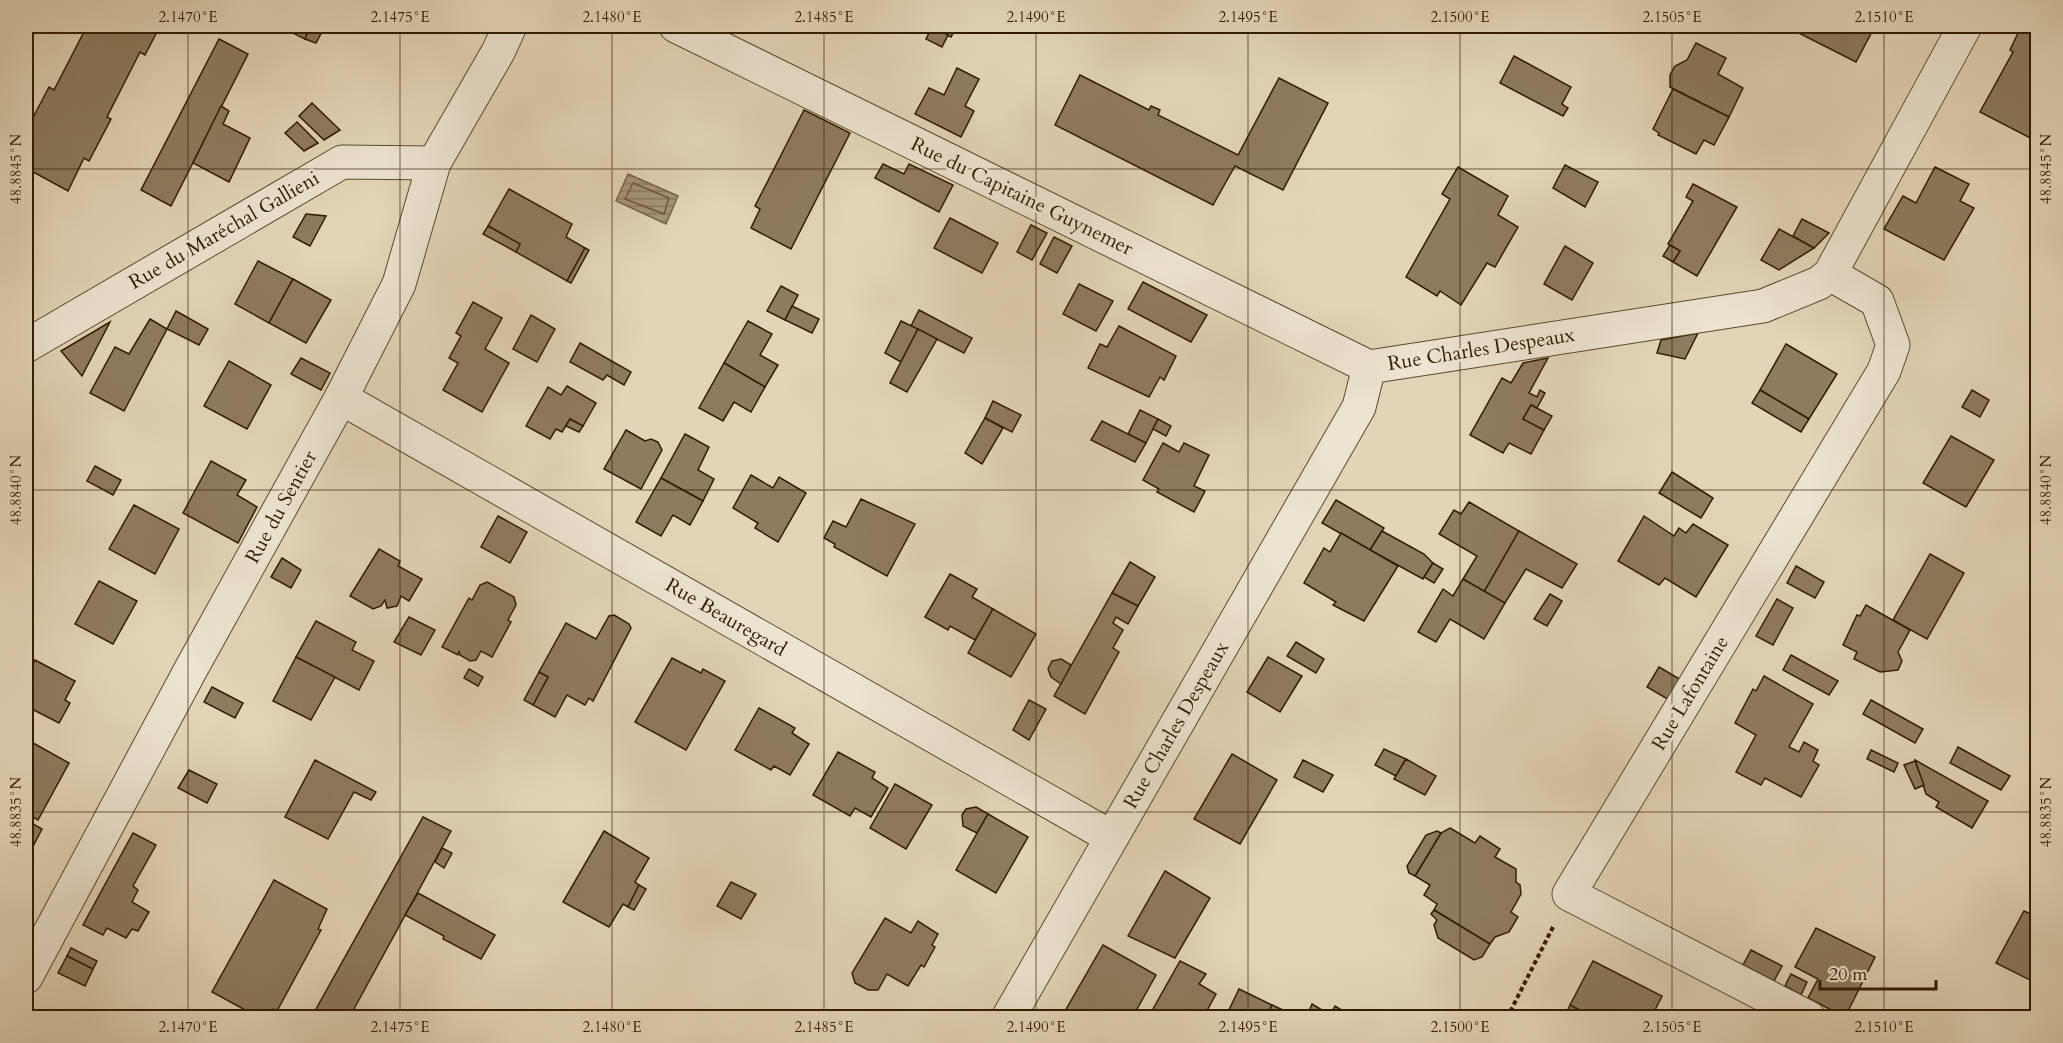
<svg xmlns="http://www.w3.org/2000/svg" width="2063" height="1043" viewBox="0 0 2063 1043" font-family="Cardo,serif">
<defs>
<pattern id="water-rules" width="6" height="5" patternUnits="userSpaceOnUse" patternTransform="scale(1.5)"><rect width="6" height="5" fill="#a59679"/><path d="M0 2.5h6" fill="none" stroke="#877a61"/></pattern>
</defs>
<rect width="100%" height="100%" fill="#e2d5b7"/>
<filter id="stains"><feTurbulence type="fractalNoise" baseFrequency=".00333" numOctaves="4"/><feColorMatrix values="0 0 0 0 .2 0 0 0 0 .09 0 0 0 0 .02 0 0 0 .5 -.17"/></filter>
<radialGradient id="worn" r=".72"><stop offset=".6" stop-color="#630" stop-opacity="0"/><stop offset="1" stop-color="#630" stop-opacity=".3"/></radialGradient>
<path fill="url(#water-rules)" stroke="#766549" stroke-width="1.5" d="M628 174 678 196 666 224 616 201Z"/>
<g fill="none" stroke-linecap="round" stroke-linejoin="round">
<path stroke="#6a593c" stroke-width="1.5" d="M633 183 669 198 664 214 625 199Z"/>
</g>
<g fill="#8d7c5f" stroke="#301c00" stroke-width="1.5">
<path d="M87 26H160L145 55 140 52 107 117 111 119 89 161 84 158 68 191 26 168V143L31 132 27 129 49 87 54 90Z"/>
<path d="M267 26H311L305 39 281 27 275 30Z"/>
<path d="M311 26H325L316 43 305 39Z"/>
<path d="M928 26H957L951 37Z"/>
<path d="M1785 26H1875L1856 62Z"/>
<path d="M2028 26H2038V142L1980 112 2013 52 2010 50 2021 27 2025 30Z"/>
<path d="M932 27 948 35 942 47 926 39Z"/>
<path d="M219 39 248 54 171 206 141 190Z"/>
<path d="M1696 43 1726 58 1718 74 1743 88 1729 117 1670 87V75L1675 66 1687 60Z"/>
<path d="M1514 56 1571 87 1562 104 1568 108 1563 116 1500 83Z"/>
<path d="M957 68 979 79 965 106 974 111 961 137 915 114 929 88 944 95Z"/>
<path d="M1080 75 1149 110 1151 106 1160 110 1158 115 1238 155 1279 78 1328 103 1283 190 1235 166 1213 205 1055 125Z"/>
<path d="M1673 89 1729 117 1714 145 1704 140 1696 154 1658 135 1659 133 1653 129Z"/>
<path d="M312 103 340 130 324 140 299 116Z"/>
<path d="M221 106 229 111 223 124 250 138 229 182 193 163Z"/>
<path d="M804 110 850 133 791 249 751 228 760 209 755 206Z"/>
<path d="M297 122 318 143 304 151 285 133Z"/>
<path d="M883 164 904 174 909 164 953 185 939 212 875 178Z"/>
<path d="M1565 165 1598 182 1585 207 1553 188Z"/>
<path d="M1458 167 1508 196 1498 215 1518 227 1495 267 1487 263 1461 305 1440 291 1437 296 1406 277 1450 199 1442 194Z"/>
<path d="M1935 167 1969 184 1960 201 1974 208 1944 260 1884 229 1903 196 1916 203Z"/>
<path d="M1693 184 1737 207 1697 276 1673 262 1680 251 1668 244 1693 201 1686 197Z"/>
<path d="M509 189 572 224 566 237 585 248 567 281 516 252 520 244 488 226Z"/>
<path d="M306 214 326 216 310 246 293 237Z"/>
<path d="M950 218 998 243 982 273 934 248Z"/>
<path d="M1802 219 1829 233 1814 248 1793 236Z"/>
<path d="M1031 225 1047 233 1032 260 1017 252Z"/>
<path d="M488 226 520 244 516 252 483 234Z"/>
<path d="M1779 229 1814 248 1779 270 1761 260Z"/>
<path d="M1054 237 1072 246 1057 273 1040 264Z"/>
<path d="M1670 245 1680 251 1673 262 1663 256Z"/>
<path d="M1565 246 1593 263 1572 300 1544 284Z"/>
<path d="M585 248 589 250 571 283 567 281Z"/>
<path d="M258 261 293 279 269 323 235 304Z"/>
<path d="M293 279 331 300 306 343 269 323Z"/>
<path d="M1143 282 1207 315 1191 342 1128 309Z"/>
<path d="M1079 284 1113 301 1096 331 1063 314Z"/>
<path d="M781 286 798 295 785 320 767 311Z"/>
<path d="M473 302 502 318 485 349 509 363 482 412 443 390 458 363 449 358 461 336 456 333Z"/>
<path d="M792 306 819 319 812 333 785 320Z"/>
<path d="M919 310 972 338 964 353 911 326Z"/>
<path d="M176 311 208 329 199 345 167 329Z"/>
<path d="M531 315 555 329 537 362 513 349Z"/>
<path d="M150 319 167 329 124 411 90 393 115 347 129 354Z"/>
<path d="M748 321 772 334 760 355 778 365 765 387 724 363Z"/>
<path d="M901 321 918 329 901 362 885 353Z"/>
<path d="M110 322 82 376 61 351Z"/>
<path d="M1119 326 1176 356 1164 380 1160 377 1149 397 1088 368 1100 344 1107 347Z"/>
<path d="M918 329 937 339 907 392 890 383Z"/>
<path d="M1698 333 1685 359 1657 353 1661 340Z"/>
<path d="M580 343 631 372 624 385 607 375 603 380 570 362Z"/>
<path d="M1786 344 1837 374 1809 419 1760 390Z"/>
<path d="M301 358 330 373 321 390 291 374Z"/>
<path d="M1548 358 1529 393 1537 397 1540 390 1545 393 1537 408 1531 405 1523 419 1544 430 1531 454 1509 443 1503 453 1470 435 1502 378 1511 383 1523 363Z"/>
<path d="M229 361 271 385 247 429 204 406Z"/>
<path d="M724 363 765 387 751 412 734 402 723 421 699 408Z"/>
<path d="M567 386 596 403 583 426 570 419 562 432 556 429 550 439 526 426 548 387 561 395Z"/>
<path d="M1760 390 1809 419 1801 432 1752 403Z"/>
<path d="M1972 390 1989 400 1980 417 1962 407Z"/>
<path d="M993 401 1021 415 1012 432 985 418Z"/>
<path d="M1531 405 1552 416 1544 430 1523 419Z"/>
<path d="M1140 410 1158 419 1146 443 1128 434Z"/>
<path d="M985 418 1003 428 982 464 965 453Z"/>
<path d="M570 419 583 426 579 432 566 426Z"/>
<path d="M1158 419 1171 426 1166 436 1153 429Z"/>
<path d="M1102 421 1146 443 1135 462 1091 440Z"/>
<path d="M626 430 645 441 651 439 658 442 662 450 641 489 604 469Z"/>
<path d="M685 434 709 447 698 470 714 479 703 501 661 478Z"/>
<path d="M1951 436 1994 460 1966 507 1923 483Z"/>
<path d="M1163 443 1179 452 1184 443 1209 455 1194 486 1205 491 1194 512 1157 492 1159 489 1143 480Z"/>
<path d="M211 461 246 480 237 495 257 507 238 543 183 513Z"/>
<path d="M95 466 121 480 113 495 87 481Z"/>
<path d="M1672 472 1713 498 1701 518 1659 493Z"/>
<path d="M751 475 773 488 779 477 806 493 778 542 755 528 758 523 733 508Z"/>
<path d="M661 478 703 501 690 525 673 515 661 536 636 522Z"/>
<path d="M861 499 915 524 887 576 834 547 835 544 824 538 833 521 846 527Z"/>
<path d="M1336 500 1384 528 1370 550 1322 523Z"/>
<path d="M1469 502 1519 531 1484 592 1463 579 1477 556 1439 534 1454 510 1461 514Z"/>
<path d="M134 505 179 529 155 574 109 549Z"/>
<path d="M498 516 527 532 510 563 481 547Z"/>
<path d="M1644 516 1674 536 1679 528 1686 533 1693 524 1728 545 1696 597 1665 578 1659 585 1618 561Z"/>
<path d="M1382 531 1424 554 1433 563 1423 579 1370 550Z"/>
<path d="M1519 531 1577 564 1562 588 1526 569 1505 603 1484 592Z"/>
<path d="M1341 533 1398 566 1364 621 1333 605 1336 602 1304 583 1324 548 1330 552Z"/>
<path d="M379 549 400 561 398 566 422 579 409 601 401 596 397 606 387 608 385 600 381 606 373 609 350 596Z"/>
<path d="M1930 554 1964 573 1927 639 1893 620Z"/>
<path d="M282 558 301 570 291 588 271 577Z"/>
<path d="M1130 562 1155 577 1138 606 1112 593Z"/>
<path d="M1433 563 1443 569 1434 583 1424 577Z"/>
<path d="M1796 566 1824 582 1815 598 1787 583Z"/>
<path d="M950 574 977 589 972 597 993 609 975 640 950 626 948 630 925 617Z"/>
<path d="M1463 579 1505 603 1484 639 1450 619 1436 642 1418 632 1443 589 1453 596Z"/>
<path d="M99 581 137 601 113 644 75 624Z"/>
<path d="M487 582 514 597 516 605 508 620 511 622 492 657 481 651 476 660 470 661 460 655 459 651 458 655 442 647 469 598 472 600 480 585Z"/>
<path d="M1112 593 1138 606 1128 624 1116 617 1113 623 1123 630 1113 648 1119 652 1085 714 1054 696Z"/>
<path d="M1550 594 1562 601 1547 626 1534 619Z"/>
<path d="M1777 599 1793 608 1773 645 1756 636Z"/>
<path d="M1866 605 1910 630 1898 652 1902 661 1898 670 1880 672 1854 659 1857 652 1843 645 1857 615 1860 616Z"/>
<path d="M993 609 1036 634 1011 677 968 653Z"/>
<path d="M614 615 629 624 631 628 593 701 589 698 585 705 567 695 555 717 533 705 548 677 539 672 566 623 596 639 609 616Z"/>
<path d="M409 617 435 630 421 655 394 642Z"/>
<path d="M316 621 356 642 352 650 374 661 359 690 296 657Z"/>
<path d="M1296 642 1324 659 1316 673 1287 656Z"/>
<path d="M1791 655 1838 681 1829 695 1783 670Z"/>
<path d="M296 657 335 677 311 720 273 701Z"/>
<path d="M1268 657 1302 676 1280 712 1247 692Z"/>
<path d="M672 658 701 673 703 669 725 681 686 750 635 722Z"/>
<path d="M1061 659 1071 665 1061 684 1051 677 1048 669 1052 661Z"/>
<path d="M35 660 75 681 65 700 70 703 59 723 26 706V679Z"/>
<path d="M1659 667 1688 684 1676 704 1647 687Z"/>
<path d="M469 669 483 677 478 686 464 678Z"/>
<path d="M539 672 548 677 533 705 524 700Z"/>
<path d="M1764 676 1813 704 1789 747 1799 752 1804 742 1818 750 1813 761 1819 765 1801 797 1765 778 1761 785 1736 772 1756 735 1735 723 1753 689 1756 691Z"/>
<path d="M212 687 243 703 235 718 204 702Z"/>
<path d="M1029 700 1046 709 1029 740 1013 730Z"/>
<path d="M1871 700 1923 729 1915 743 1863 714Z"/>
<path d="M759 708 795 728 792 733 809 744 790 775 774 766 771 770 735 750Z"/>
<path d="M26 739 69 763 38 820 26 813Z"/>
<path d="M1958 747 2010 776 2001 790 1950 763Z"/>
<path d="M1384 749 1406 759 1396 776 1375 765Z"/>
<path d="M1871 750 1898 763 1894 772 1867 759Z"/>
<path d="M838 752 875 772 872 778 888 788 871 817 855 808 850 816 813 795Z"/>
<path d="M1232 754 1277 780 1240 844 1194 819Z"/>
<path d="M1406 759 1436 776 1425 795 1394 779Z"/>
<path d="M315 760 376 792 371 800 354 792 328 839 285 817Z"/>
<path d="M1303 760 1333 775 1323 792 1294 777Z"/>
<path d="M1915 760 1988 801 1972 828 1936 807 1939 802 1926 794Z"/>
<path d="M1915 761 1924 785 1915 789 1904 765Z"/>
<path d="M189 770 217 784 207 803 178 788Z"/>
<path d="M895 784 932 805 906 849 870 828Z"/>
<path d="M976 807 988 814 977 833 963 826 962 815 966 809Z"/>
<path d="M988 814 1028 837 996 893 956 870Z"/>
<path d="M423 817 451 831 349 1018H311Z"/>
<path d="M26 820 42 829 29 854 26 852Z"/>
<path d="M1450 828 1475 843 1480 836 1500 849 1495 857 1516 869V882L1520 885 1521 894 1511 912 1518 917 1509 932 1495 937 1490 944 1434 910 1437 904 1424 895 1430 885 1415 876 1441 833Z"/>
<path d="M604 831 649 858 635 882 639 885 628 907 623 904 609 927 563 902Z"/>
<path d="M1437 831 1441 833 1415 876 1409 873 1407 866 1426 835Z"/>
<path d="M133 833 156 845 133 886 138 890 132 902 149 912 138 931 132 929 126 938 107 928 103 935 83 925Z"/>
<path d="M442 848 452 853 444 868 435 862Z"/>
<path d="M1165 871 1210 898 1175 958 1128 936Z"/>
<path d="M274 880 327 909 318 929 321 930 277 1011 273 1009 268 1018H260L212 992Z"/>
<path d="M731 882 756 894 741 919 717 906Z"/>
<path d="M639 885 646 889 634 910 628 907Z"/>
<path d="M418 893 495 935 481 959 443 939 444 936 405 915Z"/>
<path d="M1434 910 1490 944 1482 957 1474 960 1438 938 1434 925 1437 920 1431 914Z"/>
<path d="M2024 911 2038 917V984L1996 963Z"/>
<path d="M885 918 911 933 918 921 938 934 932 945 935 947 924 967 921 965 908 986 887 974 878 990H868L855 983 852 973Z"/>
<path d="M1816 928 1875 957 1845 1017 1808 998 1818 979 1795 967Z"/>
<path d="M1103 945 1156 975 1132 1018H1061Z"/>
<path d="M71 948 97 961 93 969 67 956Z"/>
<path d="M1751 950 1782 966 1774 981 1743 965Z"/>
<path d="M67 956 93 969 85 986 58 973Z"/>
<path d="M1180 961 1206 974 1199 984 1216 994 1203 1018H1152L1149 1016Z"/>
<path d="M1593 961 1662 996 1651 1018H1594L1570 1005Z"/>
<path d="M1791 974 1807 982 1801 995 1785 986Z"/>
<path d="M1239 989 1272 1005 1266 1018H1225Z"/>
<path d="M1312 1004 1330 1015 1335 1006 1355 1018H1306Z"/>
<path d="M1272 1005 1300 1018H1266Z"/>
<path d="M1570 1005 1594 1018H1564Z"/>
</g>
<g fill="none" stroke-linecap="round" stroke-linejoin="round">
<g stroke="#5c4a2e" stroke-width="35">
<g id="minor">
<path d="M676 26 1369 367"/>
<path d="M26 346 342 162 434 163"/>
<path d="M341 398 1111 837"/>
<path d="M26 977 191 669 341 398 399 284 434 163 498 52 510 26"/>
<path d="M1008 1018 1359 407 1369 367 1763 306 1819 283 1830 274 1965 26"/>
<path d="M1809 1018 1569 894 1884 371 1893 345 1877 301 1830 274"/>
</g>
</g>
<path stroke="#301c00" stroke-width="4" stroke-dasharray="4.5 3" stroke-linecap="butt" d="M1507 1018 1553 927"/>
<use href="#minor" stroke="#ece4d0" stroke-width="33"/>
</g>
<path fill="none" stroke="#301c00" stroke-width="1.5" stroke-opacity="0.45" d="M188 26V1018M400 26V1018M612 26V1018M824 26V1018M1036 26V1018M1248 26V1018M1460 26V1018M1672 26V1018M1884 26V1018M26 169H2038M26 490H2038M26 812H2038"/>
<g text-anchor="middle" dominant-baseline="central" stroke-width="5" stroke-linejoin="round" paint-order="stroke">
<g font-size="20" fill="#301c00" stroke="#ece4d0">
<text transform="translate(1022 196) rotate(26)">Rue du Capitaine Guynemer</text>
<text transform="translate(224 230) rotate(-30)">Rue du Maréchal Gallieni</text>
<text transform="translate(1481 349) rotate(-9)">Rue Charles Despeaux</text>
<text transform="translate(281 507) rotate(-61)">Rue du Sentier</text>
<text transform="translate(726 617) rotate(30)">Rue Beauregard</text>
<text transform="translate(1690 693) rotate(-59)">Rue Lafontaine</text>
<text transform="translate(1176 725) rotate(-60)">Rue Charles Despeaux</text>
</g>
</g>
<rect width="2063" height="1043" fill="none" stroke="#e2d5b7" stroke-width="66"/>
<path d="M1820 980v9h116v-9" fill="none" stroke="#301c00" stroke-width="3"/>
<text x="1829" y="980" font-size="18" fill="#301c00" stroke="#ece4d0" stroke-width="4.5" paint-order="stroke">20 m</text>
<rect x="33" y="33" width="1997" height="977" fill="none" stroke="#301c00" stroke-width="2"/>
<g font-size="15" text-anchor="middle" fill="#301c00">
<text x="188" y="22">2.1470°E</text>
<text x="400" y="22">2.1475°E</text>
<text x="612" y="22">2.1480°E</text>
<text x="824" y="22">2.1485°E</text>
<text x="1036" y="22">2.1490°E</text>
<text x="1248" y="22">2.1495°E</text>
<text x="1460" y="22">2.1500°E</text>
<text x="1672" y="22">2.1505°E</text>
<text x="1884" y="22">2.1510°E</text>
<text transform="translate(16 169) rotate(-90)" y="5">48.8845°N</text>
<text transform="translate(2046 169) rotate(-90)" y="5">48.8845°N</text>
<text transform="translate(16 490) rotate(-90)" y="5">48.8840°N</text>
<text transform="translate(2046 490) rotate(-90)" y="5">48.8840°N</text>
<text transform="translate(16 812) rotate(-90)" y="5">48.8835°N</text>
<text transform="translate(2046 812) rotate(-90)" y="5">48.8835°N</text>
<text x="188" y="1032">2.1470°E</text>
<text x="400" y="1032">2.1475°E</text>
<text x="612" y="1032">2.1480°E</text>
<text x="824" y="1032">2.1485°E</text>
<text x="1036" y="1032">2.1490°E</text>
<text x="1248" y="1032">2.1495°E</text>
<text x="1460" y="1032">2.1500°E</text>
<text x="1672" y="1032">2.1505°E</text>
<text x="1884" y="1032">2.1510°E</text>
</g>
<rect width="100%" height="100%" filter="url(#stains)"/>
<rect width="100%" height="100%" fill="url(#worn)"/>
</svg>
